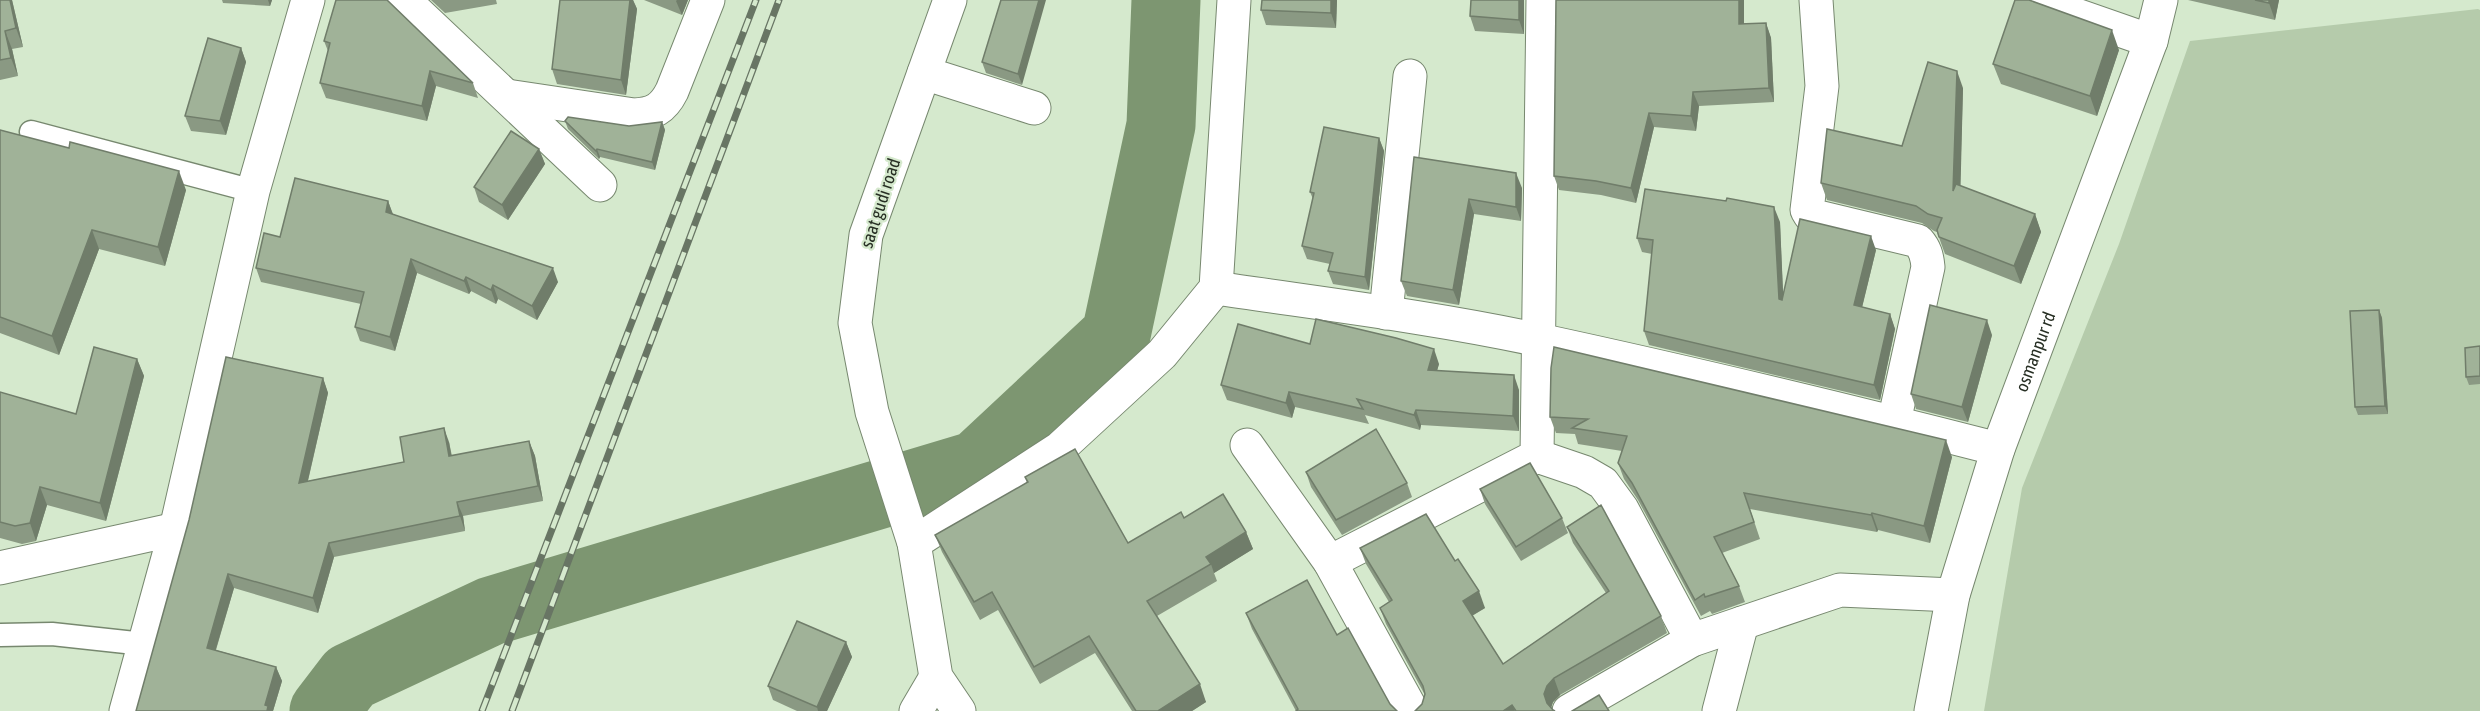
<svg xmlns="http://www.w3.org/2000/svg" width="2480" height="711" viewBox="0 0 2480 711" font-family="'Asap Condensed',sans-serif">
<rect width="100%" height="100%" fill="#d5e9cd"/>
<path fill="#b5cbab" d="M2478 9 2480 10V711H1984L2022 488 2119 244 2190 41Z"/>
<g fill="none" stroke-linecap="round" stroke-linejoin="round">
<path stroke="#7d9671" stroke-width="69" d="M324 711 350 677 491 611 977 465 1116 335 1161 125 1166 0"/>
<g stroke="#77886f" stroke-width="25">
<g id="service">
<path d="M31 132 253 191"/>
<path d="M0 635 52 634 144 644"/>
</g>
</g>
<g stroke="#77886f" stroke-width="35">
<g id="minor">
<path d="M404 0 600 185"/>
<path d="M1816 0 1822 86 1807 210 1810 215 1918 241C1925 249 1927 256 1928 267L1894 422"/>
<path d="M2033 0 2151 41"/>
<path d="M924 73 1034 108"/>
<path d="M507 96 634 115C653 114 663 109 672 91L708 0"/>
<path d="M1216 288C1323 304 1432 317 1539 340 1692 373 1845 410 1998 449"/>
<path d="M1386 313 1410 76"/>
<path d="M1247 445 1330 562 1412 711"/>
<path d="M1537 456 1584 472 1603 483 1622 509 1692 640"/>
<path d="M914 543 1060 448 1162 354 1216 288 1234 0"/>
<path d="M1330 562 1537 456 1543 0"/>
<path d="M0 568 176 529"/>
<path d="M1569 711 1692 640 1840 590 1953 595"/>
<path d="M1719 711 1742 623"/>
</g>
</g>
<g stroke="#77886f" stroke-width="35">
<g id="tertiary">
<path d="M950 0 866 235 855 323 872 412 914 543 936 677 959 711"/>
<path d="M126 711 176 529 253 191 308 0"/>
<path d="M916 711 936 677"/>
<path id="s1" d="M1931 711 1953 595 1998 449 2151 41 2161 0"/>
</g>
</g>
<use href="#service" stroke="#fff" stroke-width="22"/>
<use href="#minor" stroke="#fff" stroke-width="33"/>
<use href="#tertiary" stroke="#fff" stroke-width="33"/>
<g stroke="#687564" stroke-width="7">
<g id="rail">
<path d="M482 711 756 0"/>
<path d="M512 711 779 0"/>
</g>
</g>
<use href="#rail" stroke="#d5e9cd" stroke-width="4.5" stroke-dasharray="14" stroke-linecap="butt"/>
</g>
<g fill="#8a9983">
<path d="M0 0H12L23 47 12 49 18 76 0 80Z"/>
<path d="M222 0H272L270 6 223 3Z"/>
<path d="M431 0H496L497 4 445 13Z"/>
<path d="M560 0H633L637 9 626 95 557 84 552 69Z"/>
<path d="M644 0H688L682 15Z"/>
<path d="M1001 0 1022 85 986 73 982 62Z"/>
<path d="M1262 0H1337L1336 28 1266 25 1261 10Z"/>
<path d="M1471 0H1524V34L1475 31 1470 16Z"/>
<path d="M1556 0H1744V24L1766 23 1771 38 1774 102 1699 106 1696 131 1654 127 1636 203 1601 195 1559 190 1554 176Z"/>
<path d="M2188 0H2279L2275 20Z"/>
<path d="M324 41 473 83 478 98 436 86 427 121 326 98 320 83 328 51Z"/>
<path d="M241 48 246 62 226 135 191 131 185 116Z"/>
<path d="M2119 50 2097 116 2001 84 1993 64Z"/>
<path d="M1963 88 1960 186 2035 214 2041 232 2021 284 1945 254 1937 232 1934 231 1922 223 1827 200 1821 183 1902 146Z"/>
<path d="M565 121 629 126 662 122 665 130 655 170 600 157 599 159 568 129Z"/>
<path d="M0 130 186 190 165 266 99 249 59 355 0 333Z"/>
<path d="M1379 138 1384 151 1369 290 1333 284 1328 271 1330 264 1307 259 1302 246 1313 199 1310 192Z"/>
<path d="M539 149 545 164 508 220 479 202 474 187Z"/>
<path d="M1414 157 1522 188 1521 221 1474 214 1459 305 1407 296 1401 281Z"/>
<path d="M388 201 393 214 558 282 537 320 498 299 496 304 471 291 469 294 417 273 395 351 360 341 355 327 361 304 261 282 256 268 280 237Z"/>
<path d="M1780 222 1783 295 1876 250 1862 307 1890 314 1895 329 1880 400 1649 345 1644 331 1652 254 1642 252 1637 238Z"/>
<path d="M2379 310 2382 318 2388 414 2358 415 2355 407Z"/>
<path d="M1992 335 1968 422 1916 409 1911 394Z"/>
<path d="M1310 344 1439 364 1437 370 1519 390V431L1421 425 1420 430 1365 415 1369 424 1295 407 1292 418 1227 400 1221 385Z"/>
<path d="M2480 346V384L2469 385 2466 377Z"/>
<path d="M137 359 144 376 106 521 47 505 36 541 22 544 0 538V392L76 414Z"/>
<path d="M1551 368 1952 457 1930 543 1878 530 1877 532 1750 509 1760 539 1722 553 1739 586 1745 602 1712 614 1710 611 1701 616 1638 500 1624 479 1618 463 1622 451 1578 444 1575 434 1556 433 1550 417Z"/>
<path d="M323 378 328 393 308 481 404 462 449 442 452 456 529 441 535 456 543 501 463 516 465 531 334 557 318 613 234 588 216 650 276 667 282 681 273 711H136Z"/>
<path d="M1306 472 1407 483 1412 497 1342 535 1311 487Z"/>
<path d="M1025 477 1128 543 1184 518 1246 532 1253 549 1214 573 1217 581 1157 616 1206 702 1192 711H1132L1095 653 1040 684 998 610 980 620 942 552 935 535 1027 483Z"/>
<path d="M1480 489 1562 518 1568 533 1521 561 1485 504Z"/>
<path d="M1567 527 1661 616 1667 633 1560 695 1553 702 1551 708 1555 711H1415L1422 704 1425 695 1386 624 1380 608 1389 602 1366 564 1360 548 1455 561 1485 608 1472 616 1503 664 1606 593 1573 543Z"/>
<path d="M1246 613 1337 635 1390 704 1296 711 1252 629Z"/>
<path d="M846 642 852 657 827 711H797L773 700 768 686Z"/>
</g>
<g fill="#707d6a">
<path d="M10 0H12L23 47 16 28Z"/>
<path d="M268 0H272L270 6Z"/>
<path d="M630 0H633L637 9 626 95 621 80Z"/>
<path d="M677 0H688L682 15 676 1Z"/>
<path d="M1039 0H1046L1022 85 1018 74Z"/>
<path d="M1331 0H1337L1336 28 1331 13Z"/>
<path d="M1519 0H1524V34L1519 20Z"/>
<path d="M1739 0H1744V39L1739 24Z"/>
<path d="M2269 0H2279L2275 20 2269 3Z"/>
<path d="M1766 23 1771 38 1774 102 1769 88Z"/>
<path d="M2112 30 2119 50 2097 116 2090 96Z"/>
<path d="M5 31 12 49 18 76 11 58Z"/>
<path d="M241 48 246 62 226 135 220 121Z"/>
<path d="M430 71 436 86 427 121 422 106Z"/>
<path d="M1957 71 1963 88 1960 208 1953 191Z"/>
<path d="M1693 92 1699 106 1696 131 1691 116Z"/>
<path d="M1649 113 1654 127 1636 203 1631 188Z"/>
<path d="M662 122 665 130 655 170 652 162Z"/>
<path d="M1379 138 1384 151 1369 290 1365 277Z"/>
<path d="M539 149 545 164 508 220 502 205Z"/>
<path d="M597 149 600 157 599 159 596 151Z"/>
<path d="M179 171 186 190 165 266 158 247Z"/>
<path d="M1516 173 1522 188 1521 221 1516 207Z"/>
<path d="M1469 199 1474 214 1459 305 1453 290Z"/>
<path d="M388 201 393 215 386 212Z"/>
<path d="M1774 207 1780 222 1784 314 1779 299Z"/>
<path d="M2035 214 2041 232 2021 284 2014 266Z"/>
<path d="M92 230 99 249 59 355 52 336Z"/>
<path d="M1871 236 1876 250 1859 320 1854 305Z"/>
<path d="M411 259 417 273 395 351 390 337Z"/>
<path d="M553 268 558 282 537 320 532 306Z"/>
<path d="M466 277 471 291 469 294 464 281Z"/>
<path d="M493 285 498 299 496 304 491 290Z"/>
<path d="M2379 310 2382 318 2388 414 2385 406Z"/>
<path d="M1890 314 1895 329 1880 400 1874 385Z"/>
<path d="M1987 320 1992 335 1968 422 1962 407Z"/>
<path d="M1434 349 1439 364 1433 385 1428 370Z"/>
<path d="M137 359 144 376 106 521 100 503Z"/>
<path d="M1514 375 1519 390V431L1513 416Z"/>
<path d="M323 378 328 393 304 497 299 483Z"/>
<path d="M1289 392 1295 407 1292 418 1286 403Z"/>
<path d="M1416 410 1421 425 1420 430 1414 415Z"/>
<path d="M444 428 449 442 454 471 449 456Z"/>
<path d="M1946 440 1952 457 1930 543 1924 526Z"/>
<path d="M529 441 535 456 543 501 538 486Z"/>
<path d="M40 487 47 505 36 541 30 523Z"/>
<path d="M457 502 463 516 465 531 460 516Z"/>
<path d="M1872 513 1878 530 1877 532 1871 515Z"/>
<path d="M1246 532 1253 549 1214 573 1211 564 1206 557Z"/>
<path d="M329 543 334 557 318 613 313 598Z"/>
<path d="M228 574 234 588 212 662 207 648Z"/>
<path d="M1479 591 1485 608 1468 618 1463 601Z"/>
<path d="M846 642 852 657 827 711H818L817 707Z"/>
<path d="M276 667 282 681 273 711H267L265 705Z"/>
<path d="M1554 678 1560 695 1553 702 1550 711 1547 703 1544 694 1547 686Z"/>
<path d="M1200 684 1206 702 1192 711H1158Z"/>
<path d="M1512 705 1515 711H1503Z"/>
</g>
<g fill="#a0b298" stroke="#707d6a" stroke-width="1.5">
<path d="M0 0H10L16 28 5 31 11 58 0 60Z"/>
<path d="M336 0H387L473 83 430 71 422 106 320 83 330 43 324 41Z"/>
<path d="M560 0H630L621 80 552 69Z"/>
<path d="M1001 0H1039L1018 74 982 62Z"/>
<path d="M1262 0H1331V13L1261 10Z"/>
<path d="M1471 0H1519V20L1470 16Z"/>
<path d="M1556 0H1739V24L1766 23 1769 88 1693 92 1691 116 1649 113 1631 188 1596 181 1554 176Z"/>
<path d="M2015 0H2029L2112 30 2090 96 1993 64Z"/>
<path d="M2255 0H2269V3Z"/>
<path d="M208 38 241 48 220 121 185 116Z"/>
<path d="M1928 62 1957 71 1953 191 1956 184 2035 214 2014 266 1939 237 1937 230 1942 218 1928 214 1916 206 1821 183 1827 129 1902 146Z"/>
<path d="M568 117 629 126 662 122 652 162 597 149 596 151 565 121Z"/>
<path d="M1324 127 1379 138 1365 277 1328 271 1333 253 1302 246 1314 193 1310 192Z"/>
<path d="M0 130 69 148 70 142 179 171 158 247 92 230 52 336 0 317Z"/>
<path d="M511 131 539 149 502 205 474 187Z"/>
<path d="M1414 157 1516 173V207L1469 199 1453 290 1401 281Z"/>
<path d="M295 178 388 201 386 212 553 268 532 306 493 285 491 290 466 277 464 281 411 259 390 337 355 327 364 292 256 268 264 233 280 237Z"/>
<path d="M1645 189 1726 201 1727 198 1774 207 1779 299 1782 300 1800 219 1871 236 1854 305 1890 314 1874 385 1644 331 1653 240 1637 238Z"/>
<path d="M1930 305 1987 320 1962 407 1911 394Z"/>
<path d="M2379 310 2385 406 2355 407 2350 311Z"/>
<path d="M1316 319 1396 338 1434 349 1428 370 1514 375 1513 416 1416 410 1414 415 1357 399 1363 409 1289 392 1286 403 1221 385 1238 324 1310 344Z"/>
<path d="M2480 346V376L2466 377 2465 348Z"/>
<path d="M94 347 137 359 100 503 40 487 30 523 15 526 0 522V392L76 414Z"/>
<path d="M1554 347 1946 440 1924 526 1872 513 1871 515 1744 493 1754 522 1714 537 1739 586 1705 597 1704 594 1695 600 1632 483 1618 463 1627 436 1572 428 1588 419 1550 417 1551 368Z"/>
<path d="M226 357 323 378 299 483 404 462 400 437 444 428 449 456 529 441 538 486 457 502 460 516 329 543 313 598 228 574 207 648 276 667 265 705 268 706 267 711H136L189 520Z"/>
<path d="M1376 429 1407 483 1336 520 1306 472Z"/>
<path d="M1075 449 1128 543 1181 512 1184 518 1223 494 1246 532 1206 557 1211 564 1147 601 1200 684 1158 711H1136L1089 636 1034 667 992 592 974 602 935 535 1028 482 1025 477Z"/>
<path d="M1530 463 1562 518 1516 547 1480 489Z"/>
<path d="M1601 505 1661 616 1554 678 1547 686 1544 694 1547 703 1553 710 1555 711H1516L1512 705 1503 711H1415L1422 704 1425 694 1423 686 1380 608 1392 600 1360 548 1426 514 1455 561 1458 559 1479 591 1463 601 1503 664 1609 591 1567 527Z"/>
<path d="M1307 580 1337 635 1348 628 1390 704 1397 711H1296L1298 709 1246 613Z"/>
<path d="M797 621 846 642 817 707 768 686Z"/>
<path d="M1599 695 1609 711H1572Z"/>
</g>
<g text-anchor="middle" dominant-baseline="central" stroke-width="4.5" stroke-linejoin="round" paint-order="stroke">
<g font-size="18" fill="#272f24" stroke="#d5e9cd">
<text transform="translate(880 203) rotate(-72)">saat gudi road</text>
<text stroke="none"><textPath href="#s1" startOffset="375">osmanpur rd</textPath></text>
</g>
</g>
</svg>
